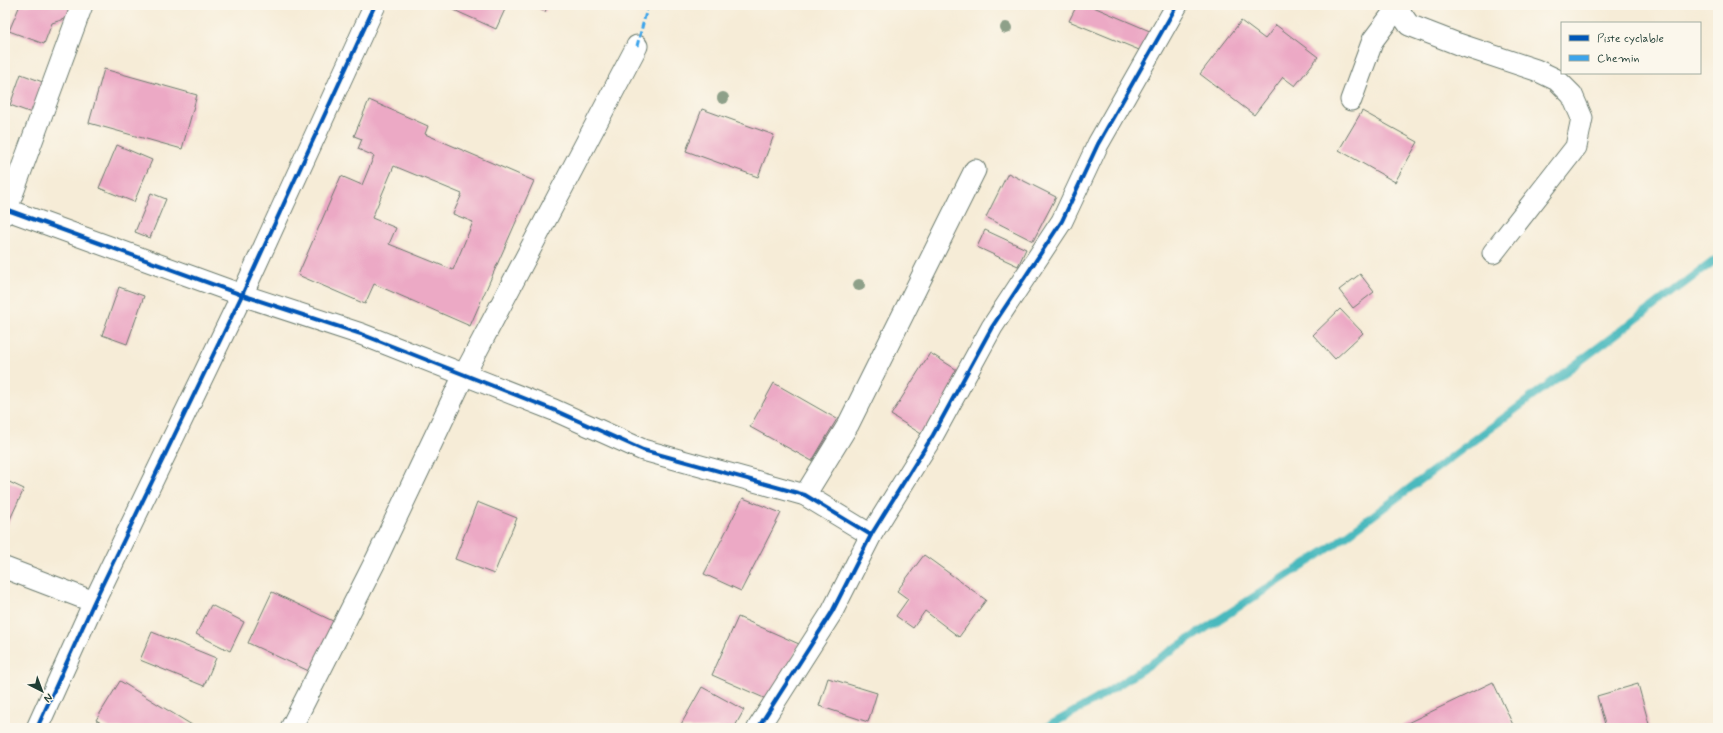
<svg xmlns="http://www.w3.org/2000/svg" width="1723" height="733" viewBox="0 0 1723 733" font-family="Mynerve,sans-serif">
<rect width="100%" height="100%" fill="#fbf7ec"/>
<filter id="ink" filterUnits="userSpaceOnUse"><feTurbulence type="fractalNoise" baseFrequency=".025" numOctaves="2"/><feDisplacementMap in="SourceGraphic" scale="8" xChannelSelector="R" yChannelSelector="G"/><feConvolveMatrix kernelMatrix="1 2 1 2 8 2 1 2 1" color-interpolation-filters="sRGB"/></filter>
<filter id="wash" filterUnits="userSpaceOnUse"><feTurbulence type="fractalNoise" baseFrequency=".012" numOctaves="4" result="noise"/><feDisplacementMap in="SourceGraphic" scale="16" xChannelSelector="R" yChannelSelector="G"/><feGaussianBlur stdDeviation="0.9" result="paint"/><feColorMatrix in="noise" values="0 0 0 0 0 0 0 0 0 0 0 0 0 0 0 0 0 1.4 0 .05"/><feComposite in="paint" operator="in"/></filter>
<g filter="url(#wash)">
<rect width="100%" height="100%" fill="#f6ecd7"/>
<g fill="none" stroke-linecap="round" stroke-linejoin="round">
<path stroke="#49b9be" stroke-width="8" d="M1045 728 1095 700 1331 547 1718 258"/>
</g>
<g id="blocks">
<g fill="#eca9c5" fill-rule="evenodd">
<path d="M20 5H76L71 17 52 23 44 44 9 31Z"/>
<path d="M443 5H507L496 29Z"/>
<path d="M532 5H548L545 12Z"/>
<path d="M1077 5H1089L1152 32 1144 52 1069 21Z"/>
<path d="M1241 21 1265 39 1276 25 1318 57 1295 86 1283 77 1254 115 1200 74Z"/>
<path d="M104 69 197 95 182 149 89 123Z"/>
<path d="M21 74 48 84 37 115 10 105Z"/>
<path d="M369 100 428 126 425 134 534 181 470 326 374 284 365 304 298 275 341 176 362 185 374 156 358 149 362 139 354 136ZM394 166 462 194 453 214 473 222 453 270 389 244 396 228 372 218Z"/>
<path d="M702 109 774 135 758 177 686 151Z"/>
<path d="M1362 111 1418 142 1395 182 1339 150Z"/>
<path d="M117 145 152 160 134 202 99 188Z"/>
<path d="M1008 173 1056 197 1033 241 986 217Z"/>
<path d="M151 193 166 199 150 238 135 232Z"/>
<path d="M985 230 1026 249 1018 266 977 247Z"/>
<path d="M1360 274 1374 292 1353 308 1339 290Z"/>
<path d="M119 287 144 296 127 344 102 335Z"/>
<path d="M1340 309 1363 333 1335 359 1313 335Z"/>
<path d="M930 353 962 373 923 435 891 415Z"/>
<path d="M774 383 837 419 812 461 750 427Z"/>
<path d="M5 480 24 489 5 530Z"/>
<path d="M743 498 781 513 741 591 704 574Z"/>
<path d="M477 502 517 518 494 574 455 559Z"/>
<path d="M924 555 986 600 959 637 925 611 913 628 896 616 908 599 897 591Z"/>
<path d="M272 592 335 622 311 672 248 643Z"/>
<path d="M211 605 244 622 230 651 196 634Z"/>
<path d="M738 617 799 644 773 702 712 675Z"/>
<path d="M152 632 216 658 204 686 140 660Z"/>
<path d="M828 678 877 693 868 722 819 706Z"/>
<path d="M120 681 192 725 190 728H110L96 720Z"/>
<path d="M1493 682 1514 727 1397 728Z"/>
<path d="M1638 684 1650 728H1606L1597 696Z"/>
<path d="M702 687 744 710 734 728H679Z"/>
</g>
</g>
</g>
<g filter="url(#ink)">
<use href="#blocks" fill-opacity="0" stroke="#6a7a6d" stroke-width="1"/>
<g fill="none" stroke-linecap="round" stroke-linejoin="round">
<g stroke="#6a7a6d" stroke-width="23">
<g id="minor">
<path d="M1397 5V8L1409 25 1458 44 1536 70 1557 80 1572 95 1582 118 1576 147 1493 253"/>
<path d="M1351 100 1373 40 1397 8"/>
<path d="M5 209 242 295 361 334 554 410 643 450 805 495 871 535"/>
<path d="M5 214 82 5"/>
<path d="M805 495 848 425 975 170"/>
<path d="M5 568 94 602"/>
<path d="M37 728 94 602 242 295 375 5"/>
<path d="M291 728 377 558 464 375 637 46"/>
<path d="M758 728 832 612 871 535 933 435 992 327 1062 221 1098 144 1177 5"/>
</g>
</g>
<use href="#minor" stroke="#fff" stroke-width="21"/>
<path stroke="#3da4eb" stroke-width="3" stroke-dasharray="6 3" stroke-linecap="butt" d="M637 46 648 5"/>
<g stroke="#fbf7ec" stroke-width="6">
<g id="cycleway">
<path d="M5 209 242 295 361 334 554 410 643 450 805 495 871 535"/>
<path d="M37 728 94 602 242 295 375 5"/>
<path d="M758 728 832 612 871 535 933 435 992 327 1062 221 1098 144 1177 5"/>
</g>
</g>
<use href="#cycleway" stroke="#0057b8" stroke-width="4"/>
</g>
<g fill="#8ea089">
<circle cx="1006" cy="28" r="6"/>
<circle cx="723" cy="98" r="6"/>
<circle cx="859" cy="285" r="6"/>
</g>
</g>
<rect width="1723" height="733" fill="none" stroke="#fbf7ec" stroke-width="20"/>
<rect x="1561" y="22" width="140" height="52" fill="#fbf7ec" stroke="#a3ada2"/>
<rect x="1569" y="35" width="20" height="6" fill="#0057b8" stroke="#a3ada2"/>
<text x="1597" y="42" font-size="12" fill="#1f3d34">Piste cyclable</text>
<rect x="1569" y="55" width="20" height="6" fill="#3da4eb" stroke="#a3ada2"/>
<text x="1597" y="62" font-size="12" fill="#1f3d34">Chemin</text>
<g transform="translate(42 691) rotate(138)" stroke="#fbf7ec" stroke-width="3" paint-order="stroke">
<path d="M0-3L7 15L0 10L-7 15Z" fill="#1f3d34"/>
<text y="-6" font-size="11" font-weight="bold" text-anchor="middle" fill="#1f3d34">N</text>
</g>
</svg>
